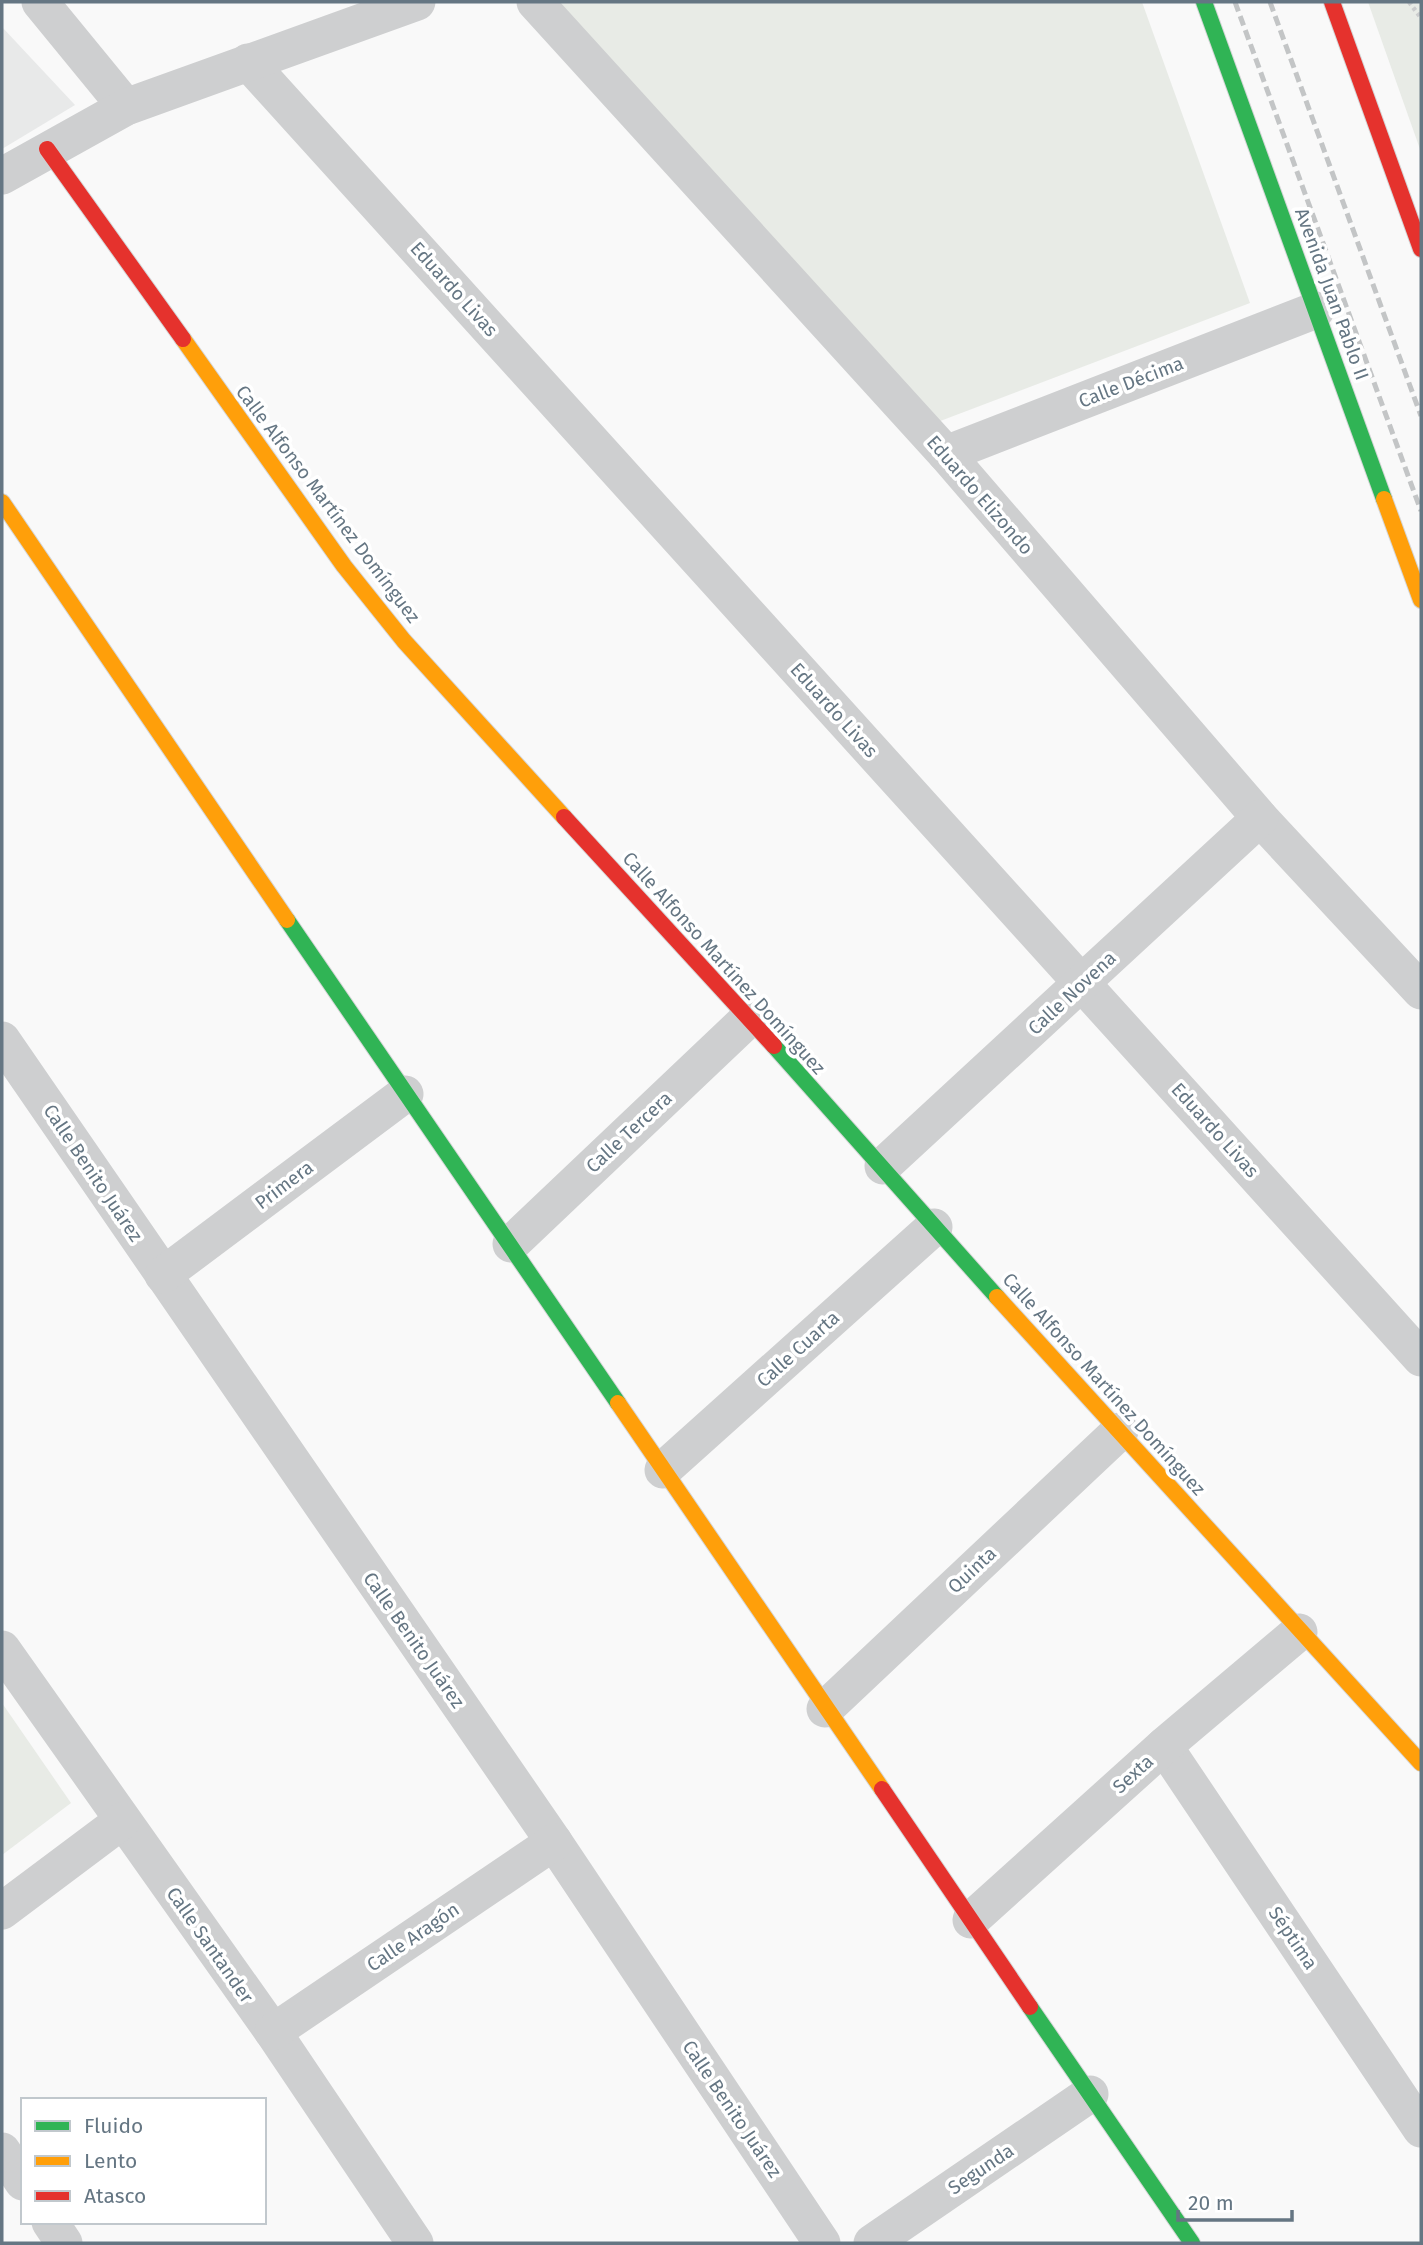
<svg xmlns="http://www.w3.org/2000/svg" width="1423" height="2245" viewBox="0 0 1423 2245" font-family="'Fira Sans',sans-serif">
<rect width="100%" height="100%" fill="#f9f9f9"/>
<path fill="#e8e9e9" d="M2 27 75 105 2 149Z"/>
<g fill="#e8ebe6">
<path d="M542 2H1142L1250 303 935 423Z"/>
<path d="M1368 2H1421V152Z"/>
<path d="M2 1703 71 1803 2 1855Z"/>
</g>
<g fill="none" stroke-linecap="round" stroke-linejoin="round">
<g stroke="#d5d6d7" stroke-width="18">
<g id="fast">
<path d="M1204 2 1384 499"/>
<path d="M287 920 618 1403"/>
<path d="M774 1046 997 1297"/>
<path d="M1030 2007 1192 2243"/>
</g>
</g>
<g stroke="#d5d6d7" stroke-width="18">
<g id="slow">
<path d="M183 339 344 566 404 641 564 817"/>
<path d="M1384 499 1421 600"/>
<path d="M2 502 287 920"/>
<path d="M997 1297 1421 1763"/>
<path d="M618 1403 882 1789"/>
</g>
</g>
<g stroke="#d5d6d7" stroke-width="18">
<g id="jam">
<path d="M1332 2 1421 249"/>
<path d="M47 149 183 339"/>
<path d="M564 817 774 1046"/>
<path d="M882 1789 1030 2007"/>
</g>
</g>
<path stroke="#cbcccd" stroke-width="4.5" stroke-dasharray="3.5 3.5" stroke-linecap="butt" d="M1409 2 1421 18"/>
<g stroke="#cecfd0" stroke-width="37">
<path d="M40 2 126 107"/>
<path d="M535 2 946 454 1260 818 1421 991"/>
<path d="M248 62 1421 1358"/>
<path d="M2 176 126 107 417 2"/>
<path d="M946 454 1316 310"/>
<path d="M2 1040 554 1842 822 2243"/>
<path d="M883 1166 1260 818"/>
<path d="M511 1244 747 1020"/>
<path d="M163 1275 405 1094"/>
<path d="M663 1470 934 1227"/>
<path d="M2 1649 273 2032 415 2243"/>
<path d="M825 1709 1120 1431"/>
<path d="M1164 1746 1421 2129"/>
<path d="M2 1911 122 1821"/>
<path d="M971 1920 1164 1746 1299 1632"/>
<path d="M273 2032 554 1842"/>
<path d="M2 2151 23 2182"/>
<path d="M50 2222 64 2243"/>
<path d="M872 2243 1090 2094"/>
</g>
<use href="#fast" stroke="#30b455" stroke-width="16"/>
<use href="#slow" stroke="#ff9f0a" stroke-width="16"/>
<use href="#jam" stroke="#e5322d" stroke-width="16"/>
<g stroke="#c3c5c6" stroke-width="5" stroke-dasharray="10 5" stroke-linecap="butt">
<path d="M1235 2 1421 511"/>
<path d="M1270 2 1421 416"/>
</g>
</g>
<g text-anchor="middle" dominant-baseline="central" stroke-width="7" stroke-linejoin="round" paint-order="stroke">
<g font-size="19" fill="#657683" stroke="#fff">
<text transform="translate(454 289) rotate(48)">Eduardo Livas</text>
<text transform="translate(1332 294) rotate(70)">Avenida Juan Pablo II</text>
<text transform="translate(1131 382) rotate(-21)">Calle Décima</text>
<text transform="translate(980 495) rotate(49)">Eduardo Elizondo</text>
<text transform="translate(328 504) rotate(53)">Calle Alfonso Martínez Domínguez</text>
<text transform="translate(834 710) rotate(48)">Eduardo Livas</text>
<text transform="translate(724 963) rotate(48)">Calle Alfonso Martínez Domínguez</text>
<text transform="translate(1072 993) rotate(-43)">Calle Novena</text>
<text transform="translate(1215 1130) rotate(48)">Eduardo Livas</text>
<text transform="translate(629 1132) rotate(-43)">Calle Tercera</text>
<text transform="translate(93 1173) rotate(56)">Calle Benito Juárez</text>
<text transform="translate(284 1185) rotate(-37)">Primera</text>
<text transform="translate(798 1349) rotate(-42)">Calle Cuarta</text>
<text transform="translate(1104 1384) rotate(48)">Calle Alfonso Martínez Domínguez</text>
<text transform="translate(972 1570) rotate(-43)">Quinta</text>
<text transform="translate(414 1640) rotate(55)">Calle Benito Juárez</text>
<text transform="translate(1133 1774) rotate(-42)">Sexta</text>
<text transform="translate(413 1937) rotate(-34)">Calle Aragón</text>
<text transform="translate(1293 1938) rotate(56)">Séptima</text>
<text transform="translate(210 1945) rotate(55)">Calle Santander</text>
<text transform="translate(732 2109) rotate(56)">Calle Benito Juárez</text>
<text transform="translate(981 2169) rotate(-34)">Segunda</text>
</g>
</g>
<rect width="1423" height="2245" fill="none" stroke="#657683" stroke-width="7"/>
<rect x="21" y="2098" width="245" height="126" fill="#ffffff" stroke="#c1c8cd" stroke-width="2"/>
<rect x="35" y="2121" width="35" height="10" fill="#30b455" stroke="#c1c8cd" stroke-width="2"/>
<text x="84" y="2133" font-size="21" fill="#657683">Fluido</text>
<rect x="35" y="2156" width="35" height="10" fill="#ff9f0a" stroke="#c1c8cd" stroke-width="2"/>
<text x="84" y="2168" font-size="21" fill="#657683">Lento</text>
<rect x="35" y="2191" width="35" height="10" fill="#e5322d" stroke="#c1c8cd" stroke-width="2"/>
<text x="84" y="2203" font-size="21" fill="#657683">Atasco</text>
<path d="M1178 2210v10h114v-10" fill="none" stroke="#657683" stroke-width="3.5"/>
<text x="1188" y="2210" font-size="21" fill="#657683" stroke="#ffffff" stroke-width="5" paint-order="stroke">20 m</text>
</svg>
